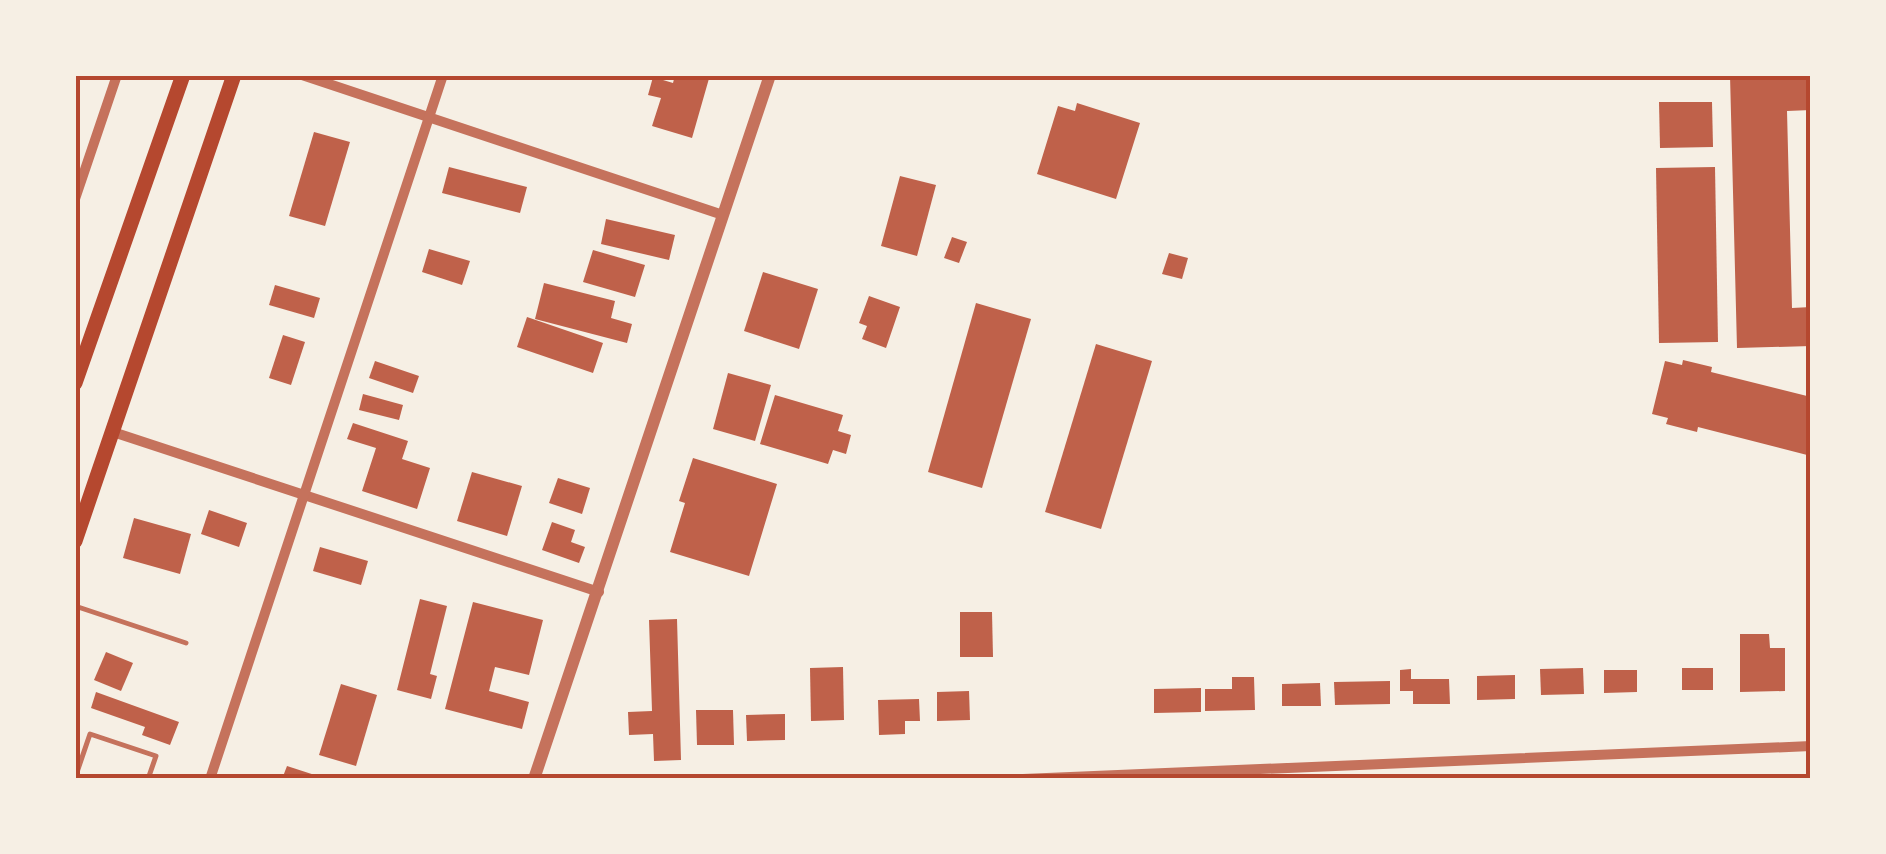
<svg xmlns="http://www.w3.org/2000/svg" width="1886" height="854" viewBox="0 0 1886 854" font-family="'DM Sans',sans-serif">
<rect width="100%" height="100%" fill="#f6efe4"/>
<g fill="#bf614a">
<path d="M675 75H710L692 138 652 126 661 98 648 95 653 77 673 83Z"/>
<path d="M1730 75H1811V110L1787 111 1792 308 1811 307V346L1737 348Z"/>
<path d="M1659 102H1712L1713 147 1660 148Z"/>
<path d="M1077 103 1140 123 1116 199 1037 174 1058 106 1075 111Z"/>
<path d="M314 132 350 142 325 226 289 216Z"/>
<path d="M449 167 527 187 520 213 442 193Z"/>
<path d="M1715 167 1718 342 1659 343 1656 168Z"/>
<path d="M900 176 936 185 917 256 881 246Z"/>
<path d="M606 219 675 235 669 260 601 244Z"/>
<path d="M952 237 967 242 959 263 944 258Z"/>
<path d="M429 249 470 261 462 285 422 272Z"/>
<path d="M593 250 645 265 635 297 583 282Z"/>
<path d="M1169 253 1188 258 1182 279 1162 274Z"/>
<path d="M763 272 818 289 799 349 744 331Z"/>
<path d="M544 283 615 301 611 318 632 324 627 343 535 319Z"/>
<path d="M275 285 320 298 314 318 269 305Z"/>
<path d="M869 296 900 307 886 348 862 339 867 326 859 323Z"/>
<path d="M976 303 1031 319 982 488 928 472Z"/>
<path d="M527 317 603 343 593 373 517 347Z"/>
<path d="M283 335 305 342 291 385 269 378Z"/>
<path d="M1096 344 1152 361 1101 529 1045 512Z"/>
<path d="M1683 360 1712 367 1711 372 1811 397V456L1698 427 1697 432 1666 424 1668 418 1652 414 1665 361 1682 365Z"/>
<path d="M375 361 419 376 413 393 369 378Z"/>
<path d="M728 373 771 385 755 441 713 429Z"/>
<path d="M363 394 403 405 399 420 359 410Z"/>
<path d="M775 395 843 415 838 431 851 435 846 454 833 450 828 464 760 444Z"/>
<path d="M353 423 408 441 402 459 430 468 417 509 362 491 376 448 347 439Z"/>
<path d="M693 458 777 484 749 576 670 552 685 503 679 501Z"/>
<path d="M472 472 522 486 507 536 457 521Z"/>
<path d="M558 478 590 488 582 514 549 503Z"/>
<path d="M209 510 247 523 239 547 201 534Z"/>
<path d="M134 518 191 534 180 574 123 558Z"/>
<path d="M552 522 575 530 571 542 585 547 579 563 542 550Z"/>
<path d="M320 547 368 561 361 585 313 571Z"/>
<path d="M420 599 447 606 430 674 437 676 431 699 397 690Z"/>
<path d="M473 602 543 620 529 675 495 667 489 691 529 702 522 729 445 709Z"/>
<path d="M960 612H992L993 657H960Z"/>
<path d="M677 619 681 760 654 761 653 734 629 735 628 712 652 711 649 620Z"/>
<path d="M1740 634H1769L1770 648H1785V691L1740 692Z"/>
<path d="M106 652 133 663 121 691 94 680Z"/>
<path d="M843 667 844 720 811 721 810 668Z"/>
<path d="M1583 668 1584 694 1541 695 1540 669Z"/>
<rect x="1682" y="668" width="31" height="22"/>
<path d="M1411 669V679H1449L1450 704H1413V691H1400V670Z"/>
<path d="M1604 670H1637V692L1604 693Z"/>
<path d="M1515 675V699L1477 700V676Z"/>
<path d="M1232 677H1254L1255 710 1205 711V689H1232Z"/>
<path d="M1390 681V704L1335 705 1334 682Z"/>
<path d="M1320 683 1321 706H1282V684Z"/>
<path d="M341 684 377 695 356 766 319 755Z"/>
<path d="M1201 688V712L1154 713V689Z"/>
<path d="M969 691 970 720 937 721V692Z"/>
<path d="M96 692 179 722 170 745 142 735 145 727 91 708Z"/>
<path d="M919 699 920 721H905V734L879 735 878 700Z"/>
<path d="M696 710H733L734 745H697Z"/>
<path d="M785 714V740L747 741 746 715Z"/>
<path d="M287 766 324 778V779H282Z"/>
</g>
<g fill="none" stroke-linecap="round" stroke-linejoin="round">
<g stroke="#c5725c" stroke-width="5">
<path d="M75 606 186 643"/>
<path d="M75 778 90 734 156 756 148 779"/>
</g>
<g stroke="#c5725c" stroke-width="10">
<path d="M302 75 723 215"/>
<path d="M75 199 117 75"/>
<path d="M113 432 599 592"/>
<path d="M210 779 443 75"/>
<path d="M1023 779 1811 746"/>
</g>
<path stroke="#c5725c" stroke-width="12" d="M534 779 770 75"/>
<g stroke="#b5482f" stroke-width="15">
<path d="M75 383 183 75"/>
<path d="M75 541 234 75"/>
</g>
</g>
<rect width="1886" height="854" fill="none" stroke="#f6efe4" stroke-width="155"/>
<rect x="78" y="78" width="1730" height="698" fill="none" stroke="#b5482f" stroke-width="4"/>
</svg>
